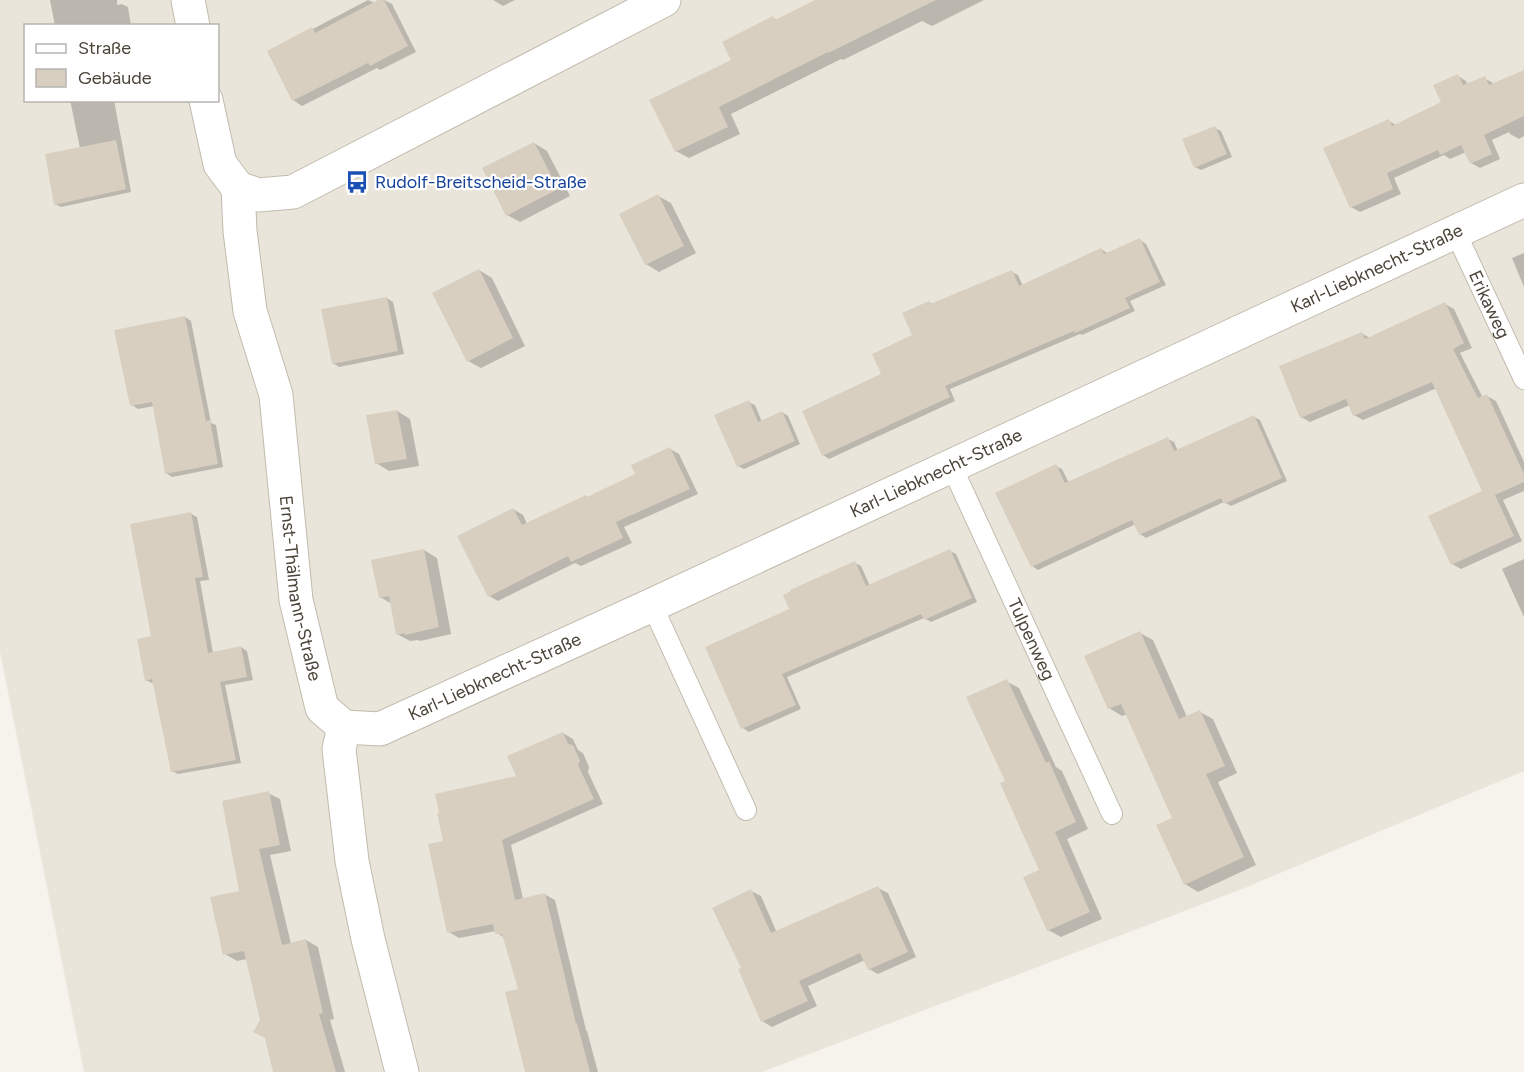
<svg xmlns="http://www.w3.org/2000/svg" width="1524" height="1072" viewBox="0 0 1524 1072" font-family="Figtree,sans-serif">
<rect width="100%" height="100%" fill="#f6f3ec"/>
<path fill="#eae5da" fill-rule="evenodd" d="M0 0H1524V771L1242 889 762 1072H84L0 652ZM26 26H218V100H26Z"/>
<g fill="#0003">
<path d="M50 0H117V5L122 4 128 7 131 26H55Z"/>
<path d="M368 0 375 3 384 0 392 4 416 52 380 70 377 68 302 106 293 100 269 52Z"/>
<path d="M493 0H515L503 6Z"/>
<path d="M818 0H984L932 26 922 21 843 60 841 59 731 114 740 134 689 158 676 151 733 60 773 18 777 20Z"/>
<path d="M1524 71V136L1519 139 1510 134 1509 132 1492 140 1500 159 1480 168 1471 163 1466 152 1450 159 1444 155 1394 178 1401 194 1360 212 1351 207 1389 121 1396 125 1443 103 1458 76 1466 81 1468 85 1484 78 1493 83 1494 85Z"/>
<path d="M70 100H114L131 192 61 207 55 204 80 148Z"/>
<path d="M1215 128 1221 131 1232 157 1201 170 1195 167Z"/>
<path d="M534 143 547 151 570 196 520 222 507 215Z"/>
<path d="M658 196 671 203 696 253 659 272 646 264Z"/>
<path d="M1140 240 1146 244 1166 285 1130 301 1135 311 1082 335 1080 334 950 389 955 401 829 459 823 455 914 336 929 302 933 305 1012 272 1018 275 1023 286 1101 249 1107 253Z"/>
<path d="M1524 253V287L1512 258Z"/>
<path d="M479 270 492 278 525 346 481 368 468 361Z"/>
<path d="M387 298 393 302 404 354 339 367 333 363Z"/>
<path d="M1445 304 1454 309 1472 348 1460 353 1483 398 1487 396 1496 401 1524 462V491L1503 500 1522 541 1461 569 1452 564 1484 492 1437 388 1363 420 1354 415 1350 405 1310 422 1301 417 1361 333 1370 338Z"/>
<path d="M185 317 191 321 211 423 216 425 223 467 172 477 166 473 154 406 138 409 132 405Z"/>
<path d="M748 402 755 405 762 422 782 412 788 416 800 444 744 469 738 466Z"/>
<path d="M397 411 410 419 419 466 389 471 376 463Z"/>
<path d="M1254 417 1260 420 1287 481 1231 506 1224 502 1146 538 1140 534 1136 524 1038 570 1032 566 1056 466 1062 469 1069 483 1168 439 1174 442 1178 451Z"/>
<path d="M670 449 679 454 698 494 624 527 632 543 581 566 575 563 498 601 489 596 513 509 523 515 527 524 586 496 588 498 637 475Z"/>
<path d="M191 514 197 517 209 580 200 581 213 653 241 647 247 651 253 680 225 685 241 763 178 774 172 771 155 683H152L146 680 153 637Z"/>
<path d="M424 550 437 558 451 634 420 641 418 640 410 641 397 634 392 604 380 597Z"/>
<path d="M950 551 956 554 977 602 931 622 924 618 787 677 801 709 749 732 743 728 791 609 855 563 861 566 870 586Z"/>
<path d="M1524 559V617L1502 569Z"/>
<path d="M1140 633 1153 640 1187 717 1200 712 1213 719 1237 773 1218 782 1256 865 1198 892 1185 884 1174 819 1127 714 1122 716 1109 708Z"/>
<path d="M1006 681 1019 688 1056 767 1062 771 1088 829 1067 839 1102 919 1061 937 1048 930 1041 871 1007 781Z"/>
<path d="M563 733 573 739 578 750 583 753 589 767 588 772 603 804 511 845 523 899 544 894 555 900 586 1030 587 1031 598 1072H530L520 990 505 938 497 933 496 931 459 938 449 932 445 842 518 777Z"/>
<path d="M268 793 280 799 291 851 270 855 291 944 306 940 318 947 334 1019 330 1020 345 1072H285L266 1037 247 959 237 961 225 954Z"/>
<path d="M878 888 888 893 916 957 878 974 869 969 865 960 808 986 817 1006 772 1027 762 1021 751 891 761 896 777 933Z"/>
</g>
<g fill="#d8cfc1">
<path d="M378 0H384L408 46 370 66 368 63 292 101 267 51 312 27 315 33Z"/>
<path d="M815 0H936L828 53V52L719 107 728 127 675 152 649 100 731 60 722 42 773 16 775 20Z"/>
<path d="M1524 70V116L1484 135 1492 154 1470 164 1461 145 1440 155 1438 150 1387 173 1393 189 1350 208 1323 148 1389 119 1392 126 1441 102 1433 85 1458 74 1463 85 1485 76 1489 85Z"/>
<path d="M1215 126 1227 154 1194 168 1182 139Z"/>
<path d="M116 140 126 189 54 205 45 154Z"/>
<path d="M534 142 558 189 506 216 482 168Z"/>
<path d="M658 194 684 246 645 265 619 214Z"/>
<path d="M1140 238 1160 282 1125 298 1130 308 1075 333 1074 331 945 386 950 397 822 456 802 411 881 374 872 354 912 335 902 313 929 301 930 304 1012 270 1019 286 1101 248 1104 254Z"/>
<path d="M479 269 513 338 467 362 432 293Z"/>
<path d="M387 297 398 351 332 364 321 309Z"/>
<path d="M1445 302 1464 343 1453 349 1478 398 1487 394 1524 474V482L1495 495 1514 536 1451 565 1428 516 1482 491 1432 382 1353 416 1346 399 1300 418 1279 366 1362 332 1365 339Z"/>
<path d="M185 316 206 421 210 420 218 464 165 474 152 402 130 406 114 330Z"/>
<path d="M749 400 758 422 782 411 795 441 737 467 714 415Z"/>
<path d="M397 410 407 459 375 464 366 415Z"/>
<path d="M1254 415 1282 478 1224 504 1221 498 1139 535 1132 520 1031 567 995 493 1056 464 1065 483 1168 437 1174 451Z"/>
<path d="M670 447 690 489 616 522 623 538 571 562 568 556 488 597 457 536 513 508 522 525 586 495 587 497 635 474 631 465Z"/>
<path d="M191 512 203 577 195 578 208 653 241 646 247 677 220 682 236 760 171 772 152 679 145 681 137 639 151 636 130 524Z"/>
<path d="M424 549 439 627 405 635V633L396 635 389 596 379 598 371 560Z"/>
<path d="M950 549 972 598 924 620 921 614 782 674 796 705 741 729 705 647 789 609 783 595 791 591 790 590 855 561 866 586Z"/>
<path d="M1140 631 1179 719 1200 710 1225 766 1206 774 1244 857 1184 885 1156 825 1172 818 1121 704 1108 709 1084 656Z"/>
<path d="M1007 679 1046 763 1049 761 1076 822 1055 832 1090 912 1047 931 1023 877 1039 870 1000 783 1005 781 966 697Z"/>
<path d="M563 732 568 744 573 745 580 761 578 765 594 799 502 840 515 900 545 893 576 1024 577 1023 590 1072H525L505 992 518 989 502 934H495L493 924 447 933 428 844 443 841 437 813H439L435 794 516 776 507 756Z"/>
<path d="M269 791 280 845 259 849 282 945 306 939 323 1013 319 1014 336 1072H273L265 1038 253 1032 260 1020 244 951 223 955 210 897 239 891 222 801Z"/>
<path d="M878 886 908 952 868 970 860 953 799 981 808 1001 761 1022 738 969 741 968 712 908 751 889 771 933Z"/>
</g>
<g fill="none" stroke-linecap="round" stroke-linejoin="round">
<g stroke="#c2bbae" stroke-width="22">
<g id="lane">
<path id="s1" d="M1455 231 1524 379"/>
<path id="s2" d="M951 465 1112 814"/>
<path d="M652 605 746 810"/>
</g>
</g>
<g stroke="#c2bbae" stroke-width="35">
<g id="street">
<path d="M188 0 193 26"/>
<path id="s3" d="M206 100 220 164 238 188 240 231 250 311 276 395 296 600 322 708 344 727 339 749 352 861 368 939 402 1072"/>
<path d="M238 188 258 195 293 192 664 0"/>
<path id="s4" d="M344 727 380 729 652 605 1524 200"/>
</g>
</g>
<use href="#lane" stroke="#fff" stroke-width="20"/>
<use href="#street" stroke="#fff" stroke-width="33"/>
</g>
<defs>
<g id="bus-bare" transform="scale(1.8)"><path d="M-5-6H5V4H4V6H2V4H-2V6H-4V4H-5ZM-3.5-4V0h7V-4ZM-3.5 1.2v1.5H-2V1.2ZM2 1.2v1.5H3.5V1.2Z" fill="#1a4fb4" stroke="#fff" stroke-width="2.5" paint-order="stroke"/></g>
</defs>
<g fill-rule="evenodd">
<use href="#bus-bare" x="357" y="182"/>
</g>
<g text-anchor="middle" dominant-baseline="central" stroke-width="4.5" stroke-linejoin="round" paint-order="stroke">
<g font-size="18" fill="#164399" stroke="#fff" text-anchor="start">
<text x="375" y="182">Rudolf-Breitscheid-Straße</text>
</g>
<g font-size="18" fill="#4b4439" stroke="#fff">
<text stroke="none"><textPath href="#s4" startOffset="1134">Karl-Liebknecht-Straße</textPath></text>
<text stroke="none"><textPath href="#s1" startOffset="81">Erikaweg</textPath></text>
<text stroke="none"><textPath href="#s4" startOffset="648">Karl-Liebknecht-Straße</textPath></text>
<text stroke="none"><textPath href="#s3" startOffset="502">Ernst-Thälmann-Straße</textPath></text>
<text stroke="none"><textPath href="#s2" startOffset="192">Tulpenweg</textPath></text>
<text stroke="none"><textPath href="#s4" startOffset="162">Karl-Liebknecht-Straße</textPath></text>
</g>
</g>
<rect x="24" y="24" width="195" height="78" fill="#ffffff" stroke="#b7b4b0" stroke-width="1.5"/>
<rect x="36" y="44" width="30" height="9" fill="#ffffff" stroke="#b7b4b0" stroke-width="1.5"/>
<text x="78" y="54" font-size="18" fill="#4b4439">Straße</text>
<rect x="36" y="69" width="30" height="18" fill="#d8cfc1" stroke="#b7b4b0" stroke-width="1.5"/>
<text x="78" y="84" font-size="18" fill="#4b4439">Gebäude</text>
</svg>
